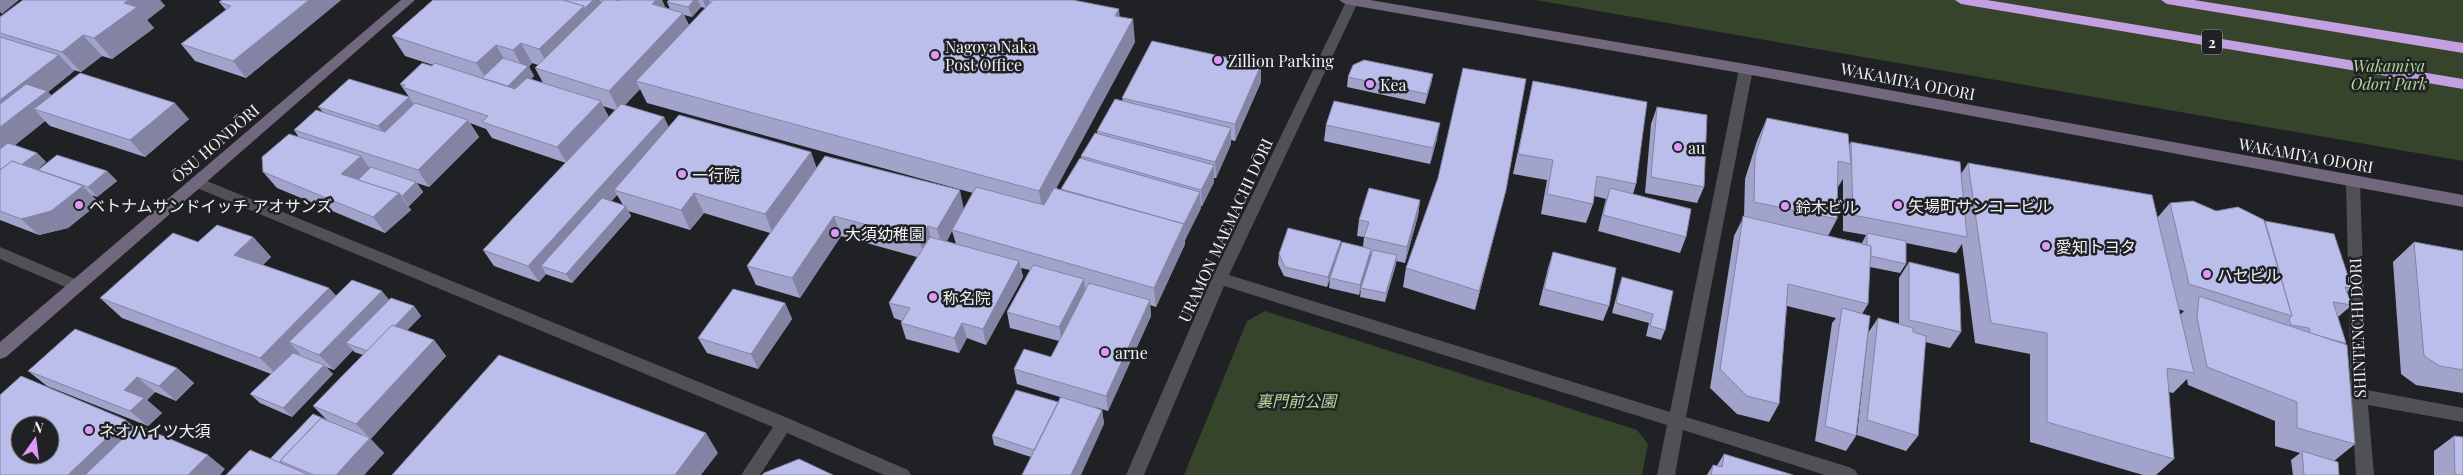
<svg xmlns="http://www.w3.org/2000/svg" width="2463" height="475" viewBox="0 0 2463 475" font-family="'Playfair Display','Noto Sans JP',serif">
<rect width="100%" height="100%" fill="#1f2124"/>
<g fill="#35442a">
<path d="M1535 0H2463V161Z"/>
<path d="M1265 311 1637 430 1648 444 1642 475H1184L1247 321Z"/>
</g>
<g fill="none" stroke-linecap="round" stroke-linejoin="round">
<g fill="#4f5154" fill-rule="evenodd">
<path d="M1347 0H1359L1229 275 1670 412 1739 69 1741 66H1751L1753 69 1686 417 1849 467 1855 470 1858 475H1825L1683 430 1675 475H1657L1667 425 1224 286 1144 475H1126L1212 278Z"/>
<path d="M197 177 790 419 908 470 911 475H884L787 433 760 475H741L773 427 192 186 190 182 192 178Z"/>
<path d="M2353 177 2358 178 2360 182 2367 390 2463 408V422L2368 405 2374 475H2356L2351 396 2346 182 2348 178Z"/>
<path d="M0 247 80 281 83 285 80 289 75 291 0 259Z"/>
</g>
<g fill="#72687e" fill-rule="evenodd">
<path d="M401 0H415L6 357 0 359V342Z"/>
<path d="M1339 0H1370L1746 64 2463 195V207L1746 74 1345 4Z"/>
</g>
<g fill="#c49fe1" fill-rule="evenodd">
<path d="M1955 0H1987L2463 79V89L1961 4Z"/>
<path d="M2161 0H2194L2463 43V53L2167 4Z"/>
</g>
</g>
<g fill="#a1a3ca" fill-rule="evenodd">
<path d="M23 0H160L165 6 147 20 154 28 112 59 102 56 81 72 73 70 74 71 48 92 51 95 189 119 145 157 50 126 45 121 15 145 37 153 46 162 37 170 107 171 117 181 97 197 91 195 99 203 68 228 39 235 0 220V17Z"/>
<path d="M341 0 246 78 195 61 181 44 226 10 219 2Z"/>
<path d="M433 0H662L665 7 670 9 667 2 669 0H1073L1120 17 1135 42 1056 188 1062 190 1061 189 1081 159V156L1097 133V131L1123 101 1122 98 1261 65V82L1235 141 1231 140V144L1216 178H1214V182L1202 206H1201V208L1185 240V244L1156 307 1150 305 1151 316 1108 411 1095 407 1102 410 1104 424 1031 457 994 445 992 436 1058 402 1060 397 1017 384 1014 369 1051 357 1059 341 1010 328 1007 312 1030 270 1021 268 1023 277 986 345 967 338 959 353 906 339 901 323 902 321 894 318 889 303 917 257 841 236 800 298 756 285 747 266 770 233 704 213 690 230 628 211 631 216 572 283 548 275 546 274 539 282 494 266 483 250 566 163 492 138 486 129 470 123 479 137 429 187 417 183 423 192 409 206H408L411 210 385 233 277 188 263 172 298 136 294 130 323 112 318 107 409 97 400 84 433 65 405 56 392 36ZM701 7 705 8 689 25 684 15 692 17ZM532 63 538 65 535 68 543 83 531 79 534 76 529 67ZM640 89 647 103 973 193 964 209 816 167 811 152 668 127 664 117 625 105ZM603 106 615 110 609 117ZM617 195 623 205 611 201ZM952 231 956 244 947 241Z"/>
<path d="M1433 74 1431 84 1425 104 1347 87 1348 77Z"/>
<path d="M1533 81 1636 184 1633 194 1686 237 1680 253 1598 231 1606 199 1594 196 1593 204 1586 223 1541 214 1547 180 1513 174Z"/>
<path d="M1657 107 1704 187 1697 203 1645 193 1651 124Z"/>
<path d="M1767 118 1849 145 1851 142 1961 174 1968 163 2157 218 2170 203 2216 211 2265 221 2352 288 2347 292 2352 305 2338 317 2346 343 2345 344 2355 444 2334 461 2339 475H2293L2291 460 2300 453 2275 446V421L2188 385 2187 379 2173 393 2169 392 2174 459 2156 475H2143L2030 442V354L1975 343 1962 244 1956 253 1906 243V264L1900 273 1870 267 1868 304 1862 314 1856 436 1846 451 1815 441 1832 323 1836 318 1787 306 1779 404 1769 422 1737 414 1710 388 1734 236 1744 216 1745 179 1757 141ZM1843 179V231L1866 235 1862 243 1828 236 1837 219 1838 187ZM2178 309 2184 311 2180 315V317Z"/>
<path d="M1326 125 1437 139 1430 164 1324 141Z"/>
<path d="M1506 190 1475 310 1403 287 1406 268Z"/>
<path d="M1420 200 1418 216 1405 263 1396 261 1385 302 1360 297 1361 288 1371 255H1370L1359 295 1329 288 1330 279 1327 287 1284 276 1278 264 1279 254 1340 247H1363L1364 237 1357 236 1359 220Z"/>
<path d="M253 237 271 257 263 265 329 288 336 296 389 300 414 306 421 316 407 330 434 340 446 356 370 439 384 453 364 475H226L270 459 328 421 313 406 363 355 354 352 353 350 334 370 326 367 333 374 292 417 260 403 250 394 271 374 122 318 100 298 198 242Z"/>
<path d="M2414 242 2463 251V393L2416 385 2401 374 2393 262Z"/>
<path d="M1553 252 1609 306 1603 321 1539 305 1548 268Z"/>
<path d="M1909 262 1961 332 1950 348 1925 342 1918 436 1906 451 1857 435 1868 333 1878 318 1899 324V278Z"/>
<path d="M1622 277 1673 291 1665 330 1661 340 1646 336 1649 323 1612 313 1619 286Z"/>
<path d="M785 303 792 319 758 369 707 353 698 338Z"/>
<path d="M177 368 194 383 176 401 155 392 147 400 162 413 148 426 47 386 28 371Z"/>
<path d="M2454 436 2463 475H2434V451Z"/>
<path d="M1724 454 1793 475H1711Z"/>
<path d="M1713 465 1711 475H1707Z"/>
</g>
<g fill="#8384a4">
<path d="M0 0H19L2 14 0 12Z"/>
<path d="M129 0H160L165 6 147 20 154 28 112 59 94 38 124 3Z"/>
<path d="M309 0H341L246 78 233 61Z"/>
<path d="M593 0H600L606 12 593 25 585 8Z"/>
<path d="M656 0H662L669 16 652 4Z"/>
<path d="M694 0H698L701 7 692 17 688 7Z"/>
<path d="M703 0H709L711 4 706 9Z"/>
<path d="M584 6 594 27 550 69 539 49Z"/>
<path d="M1119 9 1121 31 1115 16Z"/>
<path d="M683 13 692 33 636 81 640 89 619 111 609 91Z"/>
<path d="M1133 19 1135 42 1043 213 1039 191Z"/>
<path d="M83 35 102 56 81 72 62 52Z"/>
<path d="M521 43 532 63 529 67 534 76 513 96 508 86 524 70 513 50Z"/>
<path d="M496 45 508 65 487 80 476 63Z"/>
<path d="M59 55 74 71 48 92 63 107 34 109 45 121 0 157V127L14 117 0 103V100Z"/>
<path d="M1261 65V82L1235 141V124Z"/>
<path d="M1433 74 1431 84 1425 104 1427 94Z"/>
<path d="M409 97 420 114 390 142 378 126Z"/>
<path d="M601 101 609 118 567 163 557 147Z"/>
<path d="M175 103 189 119 145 157 130 140Z"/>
<path d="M664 117 672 134 614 190 617 195 551 269 541 266 546 274 539 282 528 266Z"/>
<path d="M468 120 479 137 429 187 418 170Z"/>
<path d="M1440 123 1437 139 1430 164 1433 148Z"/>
<path d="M1231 128V144L1216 178 1215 162Z"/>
<path d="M811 152 818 172 773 234 765 214Z"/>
<path d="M37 153 46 162 19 184 9 175Z"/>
<path d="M361 156 373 173 362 183 341 174Z"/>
<path d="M1214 165V182L1202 206 1201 190Z"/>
<path d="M107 171 117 181 97 197 88 187Z"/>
<path d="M416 182 423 192 409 206 402 196Z"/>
<path d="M83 186 99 203 68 228 39 235 21 219Z"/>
<path d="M960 190 964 210 952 230V231L943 248 937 229Z"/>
<path d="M1506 190 1501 209 1475 310 1479 291Z"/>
<path d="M1200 192 1201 208 1185 240 1184 224Z"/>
<path d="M399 193 411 210 385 233 373 217Z"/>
<path d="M694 193 704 213 690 230 681 210Z"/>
<path d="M1420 200 1418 216 1405 263 1407 247Z"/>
<path d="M626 206 631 216 572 283 566 274Z"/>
<path d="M834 216 841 236 800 298 792 278Z"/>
<path d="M1184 224 1185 244 1156 307 1154 288Z"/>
<path d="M928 226 933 246 925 259 919 239Z"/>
<path d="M253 237 271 257 253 274 234 255Z"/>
<path d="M1341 241 1340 250 1327 287 1328 277Z"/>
<path d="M1371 249 1370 258 1359 295 1360 285Z"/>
<path d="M1397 255 1396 265 1385 302 1386 293Z"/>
<path d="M1019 261 1023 277 986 345 983 329Z"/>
<path d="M1084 279 1086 295 1062 342 1059 327Z"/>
<path d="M329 288 346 307 289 342 300 354 279 377 260 358Z"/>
<path d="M382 291 395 307 346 343 353 350 334 370 319 355Z"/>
<path d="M1150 300 1151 316 1108 411 1106 396Z"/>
<path d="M785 303 792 319 758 369 751 354Z"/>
<path d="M414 306 421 316 378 361 370 352Z"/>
<path d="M962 323 967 338 959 353 954 338Z"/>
<path d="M434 340 446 356 371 439 356 424Z"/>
<path d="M324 365 333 374 292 417 283 408Z"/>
<path d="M177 368 194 383 176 401 159 386Z"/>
<path d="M137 377 155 392 147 400 162 413 148 426 130 411 124 390Z"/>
<path d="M1102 410 1104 424 1081 475H1071Z"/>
<path d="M126 420 148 438 110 475H68Z"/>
<path d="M706 433 718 453 701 475H675Z"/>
<path d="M370 438 384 453 364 475H336Z"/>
<path d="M208 455 225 469 220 475H188Z"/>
</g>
<g fill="#bbbdeb" stroke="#8384a4" fill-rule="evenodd">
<path d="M23 0H129L124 3 137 7 94 38 83 35 62 52 0 33V17Z"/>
<path d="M222 0H309L233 61 181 44 231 6 219 2Z"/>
<path d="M433 0H563L584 6 539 49 521 43 513 50 496 45 476 63 392 36Z"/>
<path d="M563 0H593L585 8 584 6Z"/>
<path d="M604 0H615L619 1 620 0H656L652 4 683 13 609 91 535 68Z"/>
<path d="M669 0H694L688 7 667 2Z"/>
<path d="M713 0H1073L1119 9 1115 16 1133 19 1039 191 636 81Z"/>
<path d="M0 37 59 55 0 100Z"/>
<path d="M1152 41 1261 65 1235 124 1122 98Z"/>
<path d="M503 58 528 66 508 86 482 78Z"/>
<path d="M1364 60 1433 74 1427 94 1348 77 1353 65Z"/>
<path d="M422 63 432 66 435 63 515 89 527 78 601 101 557 147 482 122 488 116 402 87 405 85 400 84Z"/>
<path d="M1463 68 1526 79 1506 190 1479 291 1406 268 1438 178Z"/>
<path d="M80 73 175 103 130 140 34 109Z"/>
<path d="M349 79 409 97 378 126 318 107Z"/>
<path d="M1533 81 1647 102 1636 184 1597 176 1593 204 1547 194 1553 160 1518 154Z"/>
<path d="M26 84 47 91 0 127V104Z"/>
<path d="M1115 99 1231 128 1215 162 1097 131Z"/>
<path d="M1334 101 1440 123 1433 148 1326 125Z"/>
<path d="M415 103 468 120 418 170 294 130 316 110 385 132Z"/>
<path d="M621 104 664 117 528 266 483 250Z"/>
<path d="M1657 107 1707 115 1704 187 1651 177Z"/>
<path d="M679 115 811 152 765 214 694 193 681 210 614 190Z"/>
<path d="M1767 118 1848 134 1851 164 1838 161 1837 219 1754 202 1755 156Z"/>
<path d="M1095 133 1214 165 1201 190 1081 156Z"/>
<path d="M289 134 361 156 341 174 399 193 373 217 263 172 262 157Z"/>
<path d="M1851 142 1960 162 1967 237 1853 215Z"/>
<path d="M8 143 37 153 21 165 12 161 0 170V149Z"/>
<path d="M57 155 107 171 88 187 38 170Z"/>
<path d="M825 156 960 190 937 229 928 226 919 239 834 216 792 278 747 266Z"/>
<path d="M1080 158 1200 192 1184 224 1061 189Z"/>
<path d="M12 161 83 186 51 211 21 219 0 211V170Z"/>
<path d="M1968 163 2152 195 2194 373 2167 368 2174 459 2047 422V333L1991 323Z"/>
<path d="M371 167 416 182 402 196 399 193 358 180Z"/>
<path d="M976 187 1044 205 1054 188 1184 224 1154 288 952 230Z"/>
<path d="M1369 188 1420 200 1407 247 1364 237 1369 222 1359 220Z"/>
<path d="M1610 188 1691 209 1686 237 1603 215Z"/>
<path d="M602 198 626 206 566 274 541 266Z"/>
<path d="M2193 201 2216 211 2238 207 2264 220 2292 316 2189 284 2170 203Z"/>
<path d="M1743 216 1871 246 1868 304 1788 284 1779 404 1747 396 1720 369Z"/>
<path d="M2265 221 2334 234 2352 288 2345 287 2352 305 2333 302 2346 343 2333 340 2310 333 2309 328 2291 325 2289 319 2292 316Z"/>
<path d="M217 225 253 237 234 255 329 288 260 358 100 298 173 233 198 242Z"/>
<path d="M1288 228 1341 241 1328 277 1285 267 1279 254Z"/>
<path d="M1867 233 1906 241V264L1871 256V246L1867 245Z"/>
<path d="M930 237 1019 261 983 329 962 323 954 338 901 323 910 308 889 303Z"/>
<path d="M1342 242 1371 249 1360 285 1330 278Z"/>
<path d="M2414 242 2463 251V370L2440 366 2424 356Z"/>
<path d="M1373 250 1397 255 1386 293 1361 288Z"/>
<path d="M1553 252 1616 268 1609 306 1544 289Z"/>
<path d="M1909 262 1959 274 1961 332 1909 320Z"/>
<path d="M1033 265 1084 279 1059 327 1007 312Z"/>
<path d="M1622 277 1673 291 1665 330 1650 326 1653 314 1616 303Z"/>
<path d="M352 280 382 291 319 355 289 342Z"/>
<path d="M1089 283 1150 300 1106 396 1014 369 1024 349 1051 357Z"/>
<path d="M733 289 785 303 751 354 698 338Z"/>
<path d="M2199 296 2347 345 2355 444 2297 428V402L2207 367 2197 317Z"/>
<path d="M391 298 414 306 395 326 392 325 367 351 346 343Z"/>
<path d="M1842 308 1870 316 1856 436 1825 426Z"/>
<path d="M1878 318 1913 328V332L1926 336 1918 436 1867 420Z"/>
<path d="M392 325 434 340 356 424 313 406Z"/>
<path d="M75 329 177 368 159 386 137 377 124 390 144 398 130 411 28 371Z"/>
<path d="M293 353 324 365 283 408 250 394Z"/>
<path d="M499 355 706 433 675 475H392Z"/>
<path d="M21 376 126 420 68 475H0V395ZM20 425H50V455H20Z"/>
<path d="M1016 390 1058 402 1034 450 992 436Z"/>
<path d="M1061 397 1102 410 1071 475H1022Z"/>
<path d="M313 414 327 420 321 418 280 461 283 464 270 459Z"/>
<path d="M321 418 370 438 336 475H314L280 461Z"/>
<path d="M137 425 208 455 188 475H85Z"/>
<path d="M2454 436 2463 437V475H2455Z"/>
<path d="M250 450 309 475H226Z"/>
<path d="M2302 451 2338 462 2339 475H2304Z"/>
<path d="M1724 454 1793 475H1711L1713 465 1722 467Z"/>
<path d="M799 459 833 475H762L764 473Z"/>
</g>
<g fill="#dc99f5" stroke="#1f2124" stroke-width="2">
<circle cx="935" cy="55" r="5"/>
<circle cx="1218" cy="60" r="5"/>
<circle cx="1370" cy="84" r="5"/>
<circle cx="1678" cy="147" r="5"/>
<circle cx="682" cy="174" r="5"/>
<circle cx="79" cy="205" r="5"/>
<circle cx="1898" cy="205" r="5"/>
<circle cx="1785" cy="206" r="5"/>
<circle cx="835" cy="233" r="5"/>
<circle cx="2046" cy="246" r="5"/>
<circle cx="2207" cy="274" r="5"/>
<circle cx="933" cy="297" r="5"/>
<circle cx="1105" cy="352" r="5"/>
<circle cx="89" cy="430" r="5"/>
</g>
<g text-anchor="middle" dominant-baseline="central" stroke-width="5" stroke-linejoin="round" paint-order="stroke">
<rect fill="#1f2124" stroke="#b3b4b6" stroke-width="1" x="2202" y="29.5" width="20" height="25" rx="4"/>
<g font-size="15" font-weight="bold" fill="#f2f3f5">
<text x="2212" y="42">2</text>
</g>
<g font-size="16" fill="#f2f3f5" stroke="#1f2124" text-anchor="start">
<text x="945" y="46">Nagoya Naka<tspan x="945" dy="18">Post Office</tspan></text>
<text x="1228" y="60">Zillion Parking</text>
<text x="1380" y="84">Kea</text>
<text x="1688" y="147">au</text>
<text x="692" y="174">一行院</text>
<text x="89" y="205">ベトナムサンドイッチ アオサンズ</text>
<text x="1908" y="205">矢場町サンコービル</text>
<text x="1795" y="206">鈴木ビル</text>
<text x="845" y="233">大須幼稚園</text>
<text x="2056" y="246">愛知トヨタ</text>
<text x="2217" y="274">ハセビル</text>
<text x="943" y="297">称名院</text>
<text x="1115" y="352">arne</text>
<text x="99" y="430">ネオハイツ大須</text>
</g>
<g font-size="16" font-style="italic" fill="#b3d899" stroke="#1f2124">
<text x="2389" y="65">Wakamiya<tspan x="2389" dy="18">Odori Park</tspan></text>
<text x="1296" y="400">裏門前公園</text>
</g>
<g font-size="16" fill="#f2f3f5" stroke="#1f2124">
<text transform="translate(1908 81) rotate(11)">WAKAMIYA ODORI</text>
<text transform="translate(215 143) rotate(-41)">ŌSU HONDŌRI</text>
<text transform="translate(2306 155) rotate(10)">WAKAMIYA ODORI</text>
<text transform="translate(1225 230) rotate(-65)">URAMON MAEMACHI DŌRI</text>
<text transform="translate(2357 328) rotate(-92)">SHINTENCHI DŌRI</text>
</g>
</g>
<g transform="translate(35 440) rotate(14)"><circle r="24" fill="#1f2124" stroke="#737578"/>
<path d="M0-4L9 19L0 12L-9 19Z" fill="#dc99f5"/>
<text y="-8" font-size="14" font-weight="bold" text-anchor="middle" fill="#f2f3f5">N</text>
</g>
</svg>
